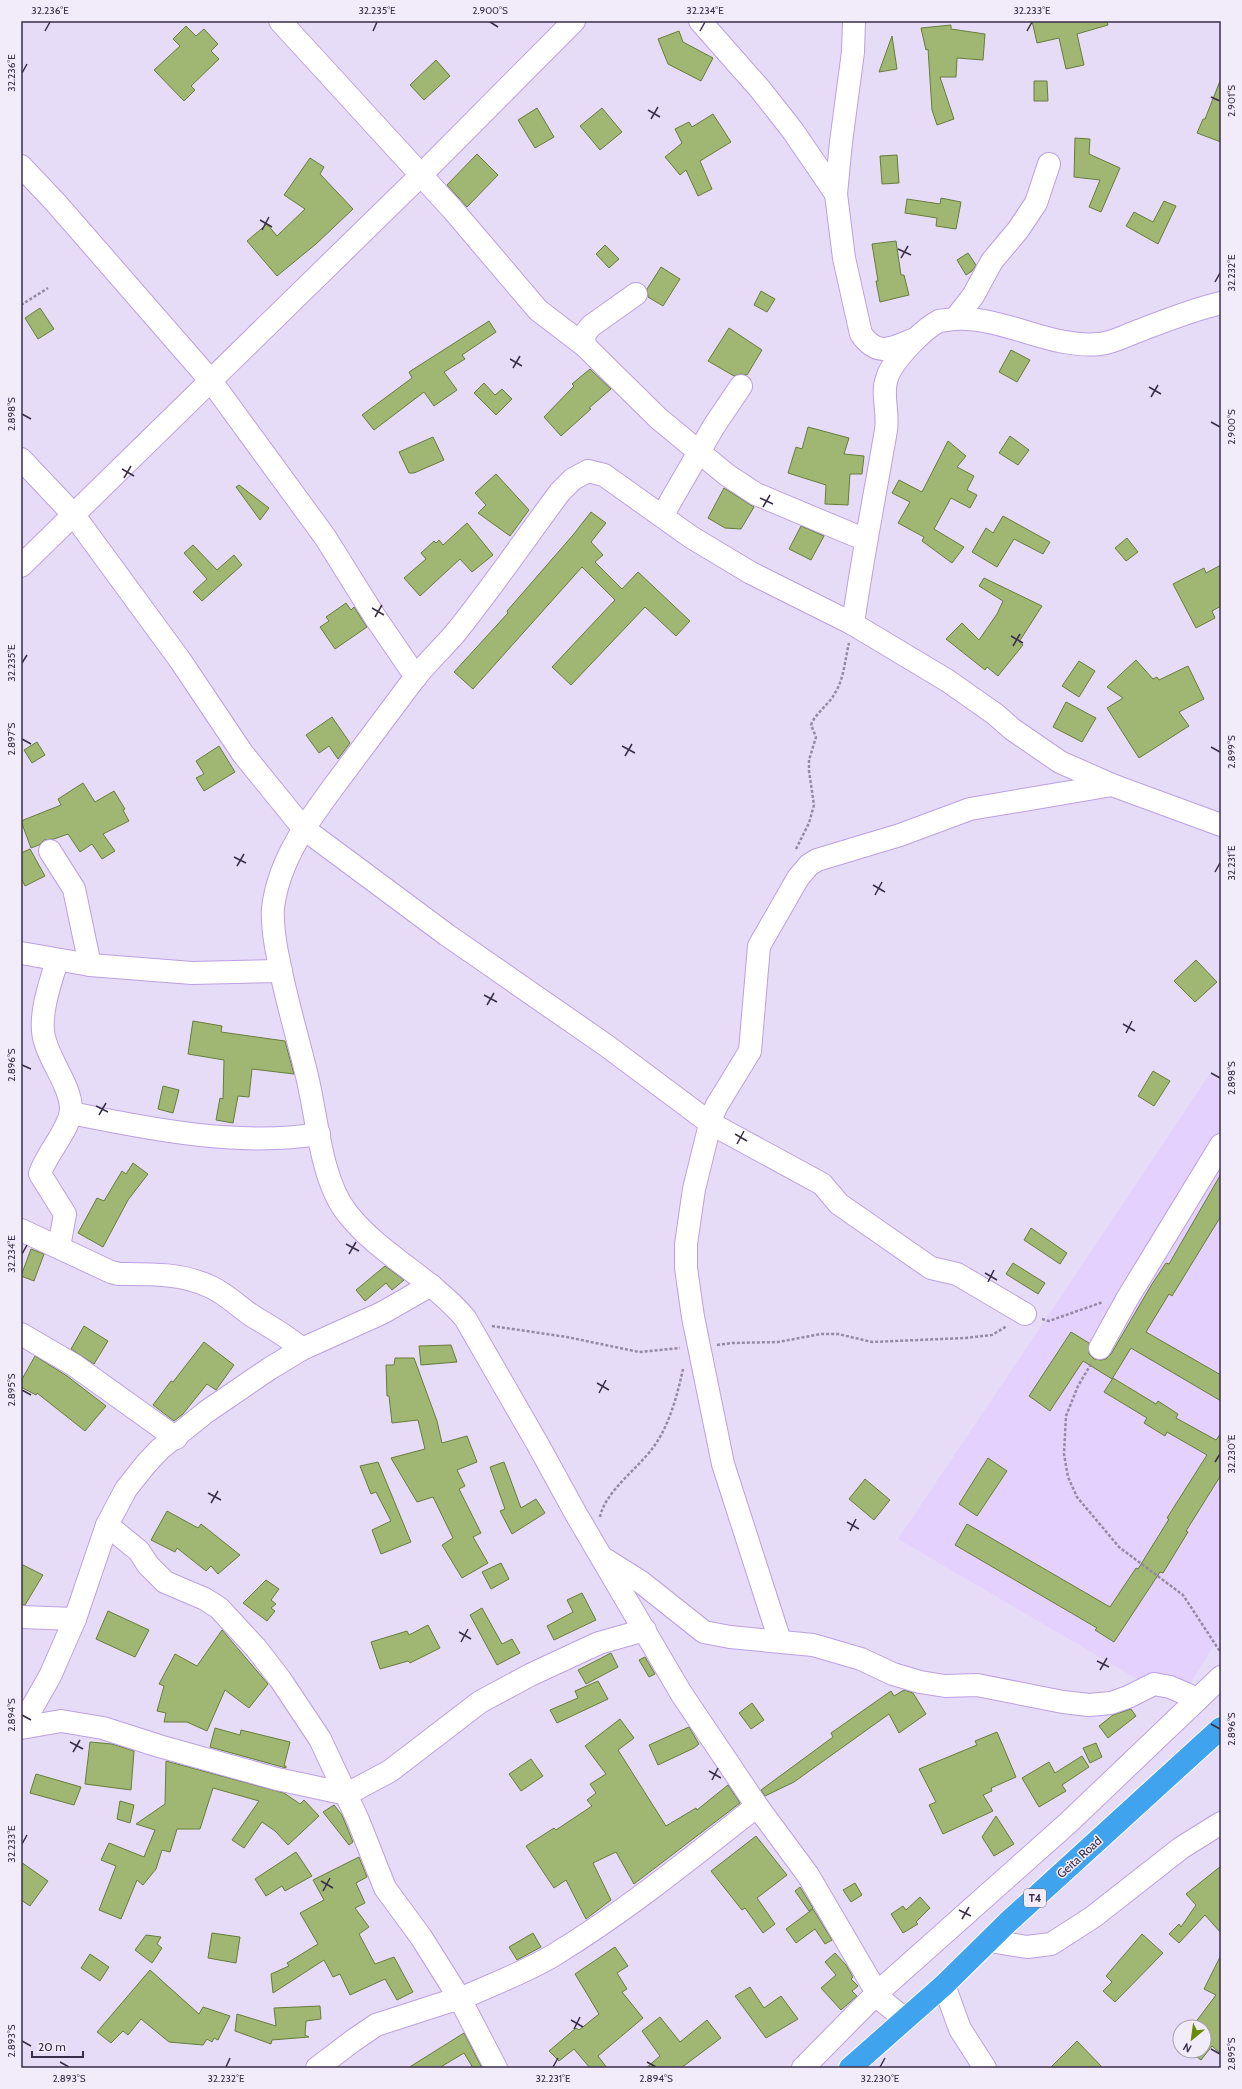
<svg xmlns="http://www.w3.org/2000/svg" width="1242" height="2089" viewBox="0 0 1242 2089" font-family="Cabin,sans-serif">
<rect width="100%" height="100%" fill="#e7dcf7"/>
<path fill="#e4d1fd" d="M1210 1074 1221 1081V1634L1178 1703 898 1539Z"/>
<g fill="#a0b773" stroke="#677c3a">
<path d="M1032 21H1107L1108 25 1077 34 1084 65 1066 69 1059 38 1037 43Z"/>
<path d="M951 25V29L985 34 983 60 957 58 956 77H940L954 119 937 125 932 110 928 49 926 50 921 28Z"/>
<path d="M186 26 196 36 204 29 218 44 211 51 219 59 191 86 195 90 184 101 154 70 180 46 173 39Z"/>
<path d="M679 31 683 42 713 58 701 81 668 64 658 39Z"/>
<path d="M892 36 897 69 879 72Z"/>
<path d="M436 60 450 76 424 100 410 85Z"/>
<path d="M1034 81H1047L1048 101H1034Z"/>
<path d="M1220 81H1221V142L1197 133 1203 119H1205Z"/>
<path d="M537 108 554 137 535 148 518 120Z"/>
<path d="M602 108 622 132 600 150 580 126Z"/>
<path d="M713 114 731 142 700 161 712 189 698 196 686 170 680 175 665 157 682 143 675 129 689 122 692 127Z"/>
<path d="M1075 138 1090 139 1089 154 1120 168 1101 212 1089 207 1100 180 1074 177Z"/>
<path d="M477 154 498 175 467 207 447 185Z"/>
<path d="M897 155 899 183 882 184 880 156Z"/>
<path d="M310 158 324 167 320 174 353 209 316 244 277 276 247 241 267 224 277 236 305 209 284 195Z"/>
<path d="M941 198 961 202 956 229 936 226 937 218 905 213 907 199 940 204Z"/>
<path d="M1164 201 1176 206 1158 244 1126 226 1134 212 1153 222Z"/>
<path d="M896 241 901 275H904L909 295 880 302 876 281H878L872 244Z"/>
<path d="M605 245 619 259 609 268 596 254Z"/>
<path d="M968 253 976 265 972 271 966 275 957 260Z"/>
<path d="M661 267 680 279 663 306 648 297 647 289Z"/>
<path d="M761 291 775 299 767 312 754 305Z"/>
<path d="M40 308 54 329 38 339 25 318Z"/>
<path d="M489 321 496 332 462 355 465 359 444 372 457 390 434 406 424 392 374 430 362 415 412 378 409 372Z"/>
<path d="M729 328 762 350 747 375 741 374 734 376 708 361Z"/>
<path d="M1011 350 1030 360 1017 382 999 372Z"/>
<path d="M590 369 611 389 589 408 591 409 561 436 544 417 574 386 572 384Z"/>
<path d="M484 383 495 395 502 389 512 399 496 415 474 393Z"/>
<path d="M808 427 849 438 844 454 864 456 862 474H850L848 505 825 504 826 485 788 473 796 447 802 449Z"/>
<path d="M1010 436 1029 450 1018 465 999 453Z"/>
<path d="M433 437 444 460 414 473H409L399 452Z"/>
<path d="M948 441 966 456 957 467 974 476 967 490 977 495 970 508 951 498 934 529 964 547 952 563 922 541 924 537 898 523 910 502 892 493 899 480 922 492Z"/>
<path d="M496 474 529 510 510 536 478 513 486 505 475 493Z"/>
<path d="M239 485 269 508 260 520 236 487Z"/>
<path d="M724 488 754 507 741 529 725 528 708 518Z"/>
<path d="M591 512 606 523 591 542 603 555 595 562 622 589 638 572 690 621 676 636 645 607 571 685 552 667 615 600 582 567 473 689 454 672 508 613 507 611 573 535Z"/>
<path d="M1003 516 1050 542 1043 554 1014 539 997 567 972 552 986 528 993 533Z"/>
<path d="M467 523 493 555 472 572 460 559 420 596 404 578 426 559 421 553 434 541 436 543 439 540 443 545Z"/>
<path d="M801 526 824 536 811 560 789 549Z"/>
<path d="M1127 538 1138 552 1126 561 1115 548Z"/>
<path d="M193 545 217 570 234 555 242 565 202 601 193 592 207 579 184 553Z"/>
<path d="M1221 565V606L1212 611 1215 618 1196 628 1173 584 1204 568 1206 573Z"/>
<path d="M984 578 1042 606 1019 642 1023 645 998 676 987 667 985 670 946 639 962 623 979 640 997 614 1003 601 979 586Z"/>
<path d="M346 603 351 610 354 607 367 627 335 649 320 627 329 621 326 617Z"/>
<path d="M1136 660 1153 679 1157 677 1159 680 1188 666 1204 699 1179 712 1189 726 1139 758 1107 708 1123 698 1107 687Z"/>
<path d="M1079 661 1095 671 1079 697 1062 686Z"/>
<path d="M1066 702 1096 718 1082 742 1053 727Z"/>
<path d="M332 717 350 743 338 759 329 746 319 753 306 735Z"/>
<path d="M37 742 45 755 32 763 24 750Z"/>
<path d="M219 746 235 772 204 791 196 778 204 774 196 761Z"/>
<path d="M83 783 95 802 114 791 125 809 123 810 129 821 103 834 115 851 102 859 92 844 80 852 68 834 54 839 44 840 39 845 31 848 21 821 61 805 58 799Z"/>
<path d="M30 849 45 876 25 886 21 878V853Z"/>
<path d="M1196 960 1217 982 1195 1002 1174 981Z"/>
<path d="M193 1021 222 1026 221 1032 285 1041 294 1074 252 1069 249 1097 238 1096 233 1123 216 1120 220 1098 223 1099 224 1060 188 1054Z"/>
<path d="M1153 1071 1170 1081 1154 1106 1138 1096Z"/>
<path d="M163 1086 179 1090 173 1113 158 1109Z"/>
<path d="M133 1163 148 1174 128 1200 103 1247 78 1233 97 1198 104 1201 122 1171 126 1174Z"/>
<path d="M1221 1174V1216L1172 1296 1169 1294 1146 1332 1221 1375V1401L1131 1348 1112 1379 1083 1361 1050 1411 1029 1396 1071 1332 1089 1343V1354L1094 1359 1101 1360 1106 1359 1111 1354 1152 1284 1166 1263 1169 1264Z"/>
<path d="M1031 1228 1067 1253 1060 1264 1024 1240Z"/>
<path d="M31 1249 44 1254 34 1281 21 1276Z"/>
<path d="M1013 1263 1045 1283 1038 1294 1006 1274Z"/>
<path d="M385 1266 404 1280 392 1290 386 1283 365 1301 356 1290Z"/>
<path d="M84 1326 108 1341 94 1364 71 1349Z"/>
<path d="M204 1342 234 1365 216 1390 207 1384 183 1414 174 1421 153 1405 171 1381 173 1382Z"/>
<path d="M451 1345 457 1362 421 1365 419 1346Z"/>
<path d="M35 1356 67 1376 106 1406 85 1431 37 1393 36 1395 21 1387V1381Z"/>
<path d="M395 1358H414L437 1421 442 1443 467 1436 477 1462 457 1470 465 1486 459 1489 481 1533 473 1537 488 1563 462 1578 442 1545 453 1538 433 1497 417 1502 391 1458 425 1449 418 1420 392 1423 389 1396H387L386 1365H394Z"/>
<path d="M1113 1378 1156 1404 1158 1401 1178 1414 1176 1418 1216 1440 1221 1433V1475L1186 1531 1188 1532 1163 1573 1160 1572 1114 1642 1095 1630 1097 1628 955 1545 967 1524 1110 1607 1136 1568 1138 1569 1169 1519 1167 1518 1207 1455 1167 1432 1165 1436 1144 1423 1147 1418 1104 1392Z"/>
<path d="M988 1458 1007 1471 977 1516 959 1504Z"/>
<path d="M378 1462 411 1542 381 1554 372 1530 391 1521 376 1492 371 1494 360 1466Z"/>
<path d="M504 1462 521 1508 536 1499 545 1513 512 1534 500 1511 505 1509 490 1467Z"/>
<path d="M865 1479 890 1500 874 1520 849 1499Z"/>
<path d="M167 1511 198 1528 201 1524 240 1555 218 1574 211 1566 206 1571 177 1548 175 1552 151 1540Z"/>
<path d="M501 1563 509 1579 491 1589 482 1572Z"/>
<path d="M21 1564 43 1575 25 1605H21Z"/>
<path d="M266 1580 279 1589 271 1600 276 1604 271 1608 275 1611 267 1621 243 1603Z"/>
<path d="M582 1593 596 1620 554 1640 547 1626 573 1612 567 1600Z"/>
<path d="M482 1608 502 1644 512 1639 520 1653 497 1665 470 1615Z"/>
<path d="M108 1611 149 1630 135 1657 96 1639Z"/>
<path d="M428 1625 440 1648 410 1663 408 1661 380 1669 371 1642 407 1631 409 1635Z"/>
<path d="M222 1630 268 1684 249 1708 225 1690 207 1731 187 1722H164L166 1713 157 1711 164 1686 159 1684 175 1654 197 1666Z"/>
<path d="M611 1653 618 1667 586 1684 578 1670Z"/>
<path d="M645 1657 655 1674 649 1677 639 1660Z"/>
<path d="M598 1681 608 1699 557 1723 550 1710 578 1698 575 1691Z"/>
<path d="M904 1690 913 1693 926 1714 899 1733 889 1714 794 1782 765 1796 761 1790 833 1737 831 1733 891 1691 894 1696Z"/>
<path d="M752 1703 764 1720 751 1729 739 1713Z"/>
<path d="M1131 1709 1136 1716 1108 1738 1099 1726 1113 1715Z"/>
<path d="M620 1719 634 1738 618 1750 666 1826 696 1808 697 1810 728 1785 740 1803 634 1884 616 1852 593 1863 611 1900 586 1919 566 1880 554 1888 526 1846 554 1828 556 1830 592 1806 587 1800 596 1793 590 1784 606 1774 585 1746Z"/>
<path d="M689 1727 699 1744 694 1748 658 1765 649 1745Z"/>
<path d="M215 1728 240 1735 241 1730 290 1742 284 1766H286V1768L210 1747Z"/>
<path d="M997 1732 1016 1777 991 1788 992 1791 983 1795 993 1811 943 1834 929 1805 936 1802 919 1769 977 1745 975 1741Z"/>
<path d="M90 1742 112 1744 134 1751 131 1790 85 1784Z"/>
<path d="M1096 1743 1102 1757 1090 1763 1083 1748Z"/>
<path d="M1082 1756 1089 1767 1062 1785 1066 1791 1039 1807 1022 1778 1049 1762 1055 1773Z"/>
<path d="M531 1759 543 1776 521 1791 509 1774Z"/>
<path d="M166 1761 284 1793 300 1804 304 1800 319 1816 288 1845 275 1831 262 1822 244 1848 232 1840 259 1801 213 1788 200 1829H177L170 1852 162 1850 156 1869 143 1885 137 1880 121 1919 99 1910 116 1866 101 1860 109 1843 144 1857 155 1830 136 1824 165 1804Z"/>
<path d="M36 1774 81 1787 74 1805 30 1793Z"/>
<path d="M120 1801 134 1805 130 1823 117 1819Z"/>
<path d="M334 1805 342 1815 353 1842 349 1845 323 1812Z"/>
<path d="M996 1816 1014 1844 994 1856 982 1837Z"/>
<path d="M756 1836 787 1875 757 1898 775 1924 763 1933 745 1908 742 1910 711 1871Z"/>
<path d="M296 1852 312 1876 285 1891 282 1886 266 1896 255 1879Z"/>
<path d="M359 1857 367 1877 356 1883 365 1903 355 1908 369 1927 359 1934 375 1964 394 1957 413 1992 397 2000 385 1979 350 1995 340 1974 333 1977 324 1960 273 1993 271 1974 289 1966 287 1963 318 1944 300 1913 324 1900 313 1880Z"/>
<path d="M21 1862 48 1881 30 1906 21 1900Z"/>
<path d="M1221 1866V1933L1205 1915 1179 1943 1169 1934 1179 1924 1181 1927 1196 1905 1186 1894Z"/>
<path d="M855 1883 862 1895 851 1902 843 1890Z"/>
<path d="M800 1887 813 1908 809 1911 795 1891Z"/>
<path d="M920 1897 930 1908 916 1922 918 1924 903 1933 891 1914 903 1906 906 1910Z"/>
<path d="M813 1909 832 1940 825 1944 815 1929 796 1943 786 1929Z"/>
<path d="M212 1933 240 1937 236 1963 208 1958Z"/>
<path d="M533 1933 541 1947 517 1960 509 1947Z"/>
<path d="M1142 1934 1163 1953 1115 2002 1103 1991 1112 1982 1106 1976Z"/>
<path d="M146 1935 161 1937 157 1944 162 1948 152 1963 135 1950Z"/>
<path d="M615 1947 628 1966 617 1973 627 1989 622 1992 643 2018 598 2056 607 2068H590L574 2049 559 2061 549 2051 576 2028 579 2030 599 2014 575 1974Z"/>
<path d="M835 1953 846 1965 853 1977 851 1979 858 1986 852 1991 857 1996 841 2010 821 1988 836 1975 825 1962Z"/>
<path d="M90 1954 109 1967 100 1981 81 1968Z"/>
<path d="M1221 1955V2054L1212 2046 1201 2060 1189 2051H1204V2027H1192L1216 1995 1204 1989Z"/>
<path d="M150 1970 199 2014 203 2007 230 2016 218 2040 214 2038 212 2042 207 2039 203 2045 169 2042 141 2019 128 2035 123 2031 111 2043 97 2032Z"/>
<path d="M750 1987 764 2008 781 1996 798 2019 766 2038 735 1996Z"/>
<path d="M320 2006 321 2019 306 2021 305 2035 309 2037 272 2040 271 2044 235 2031 237 2014 276 2026 274 2008Z"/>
<path d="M660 2017 680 2042 707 2020 721 2038 681 2068H646L660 2056 642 2031Z"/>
<path d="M464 2033 482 2068H473L464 2053 439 2068H408Z"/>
<path d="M1077 2041 1103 2068H1050Z"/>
</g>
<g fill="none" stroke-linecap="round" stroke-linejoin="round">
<g stroke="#bca0e0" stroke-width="24">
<g id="minor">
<path d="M280 21 453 210 538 310 585 346"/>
<path d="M700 21 760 89 793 131 836 194"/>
<path d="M854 21 853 52 841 142 836 194 844 258 861 334C878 358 892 348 915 339"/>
<path d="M21 166 56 203 211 381 325 537 375 617 416 677"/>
<path d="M636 294 591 326 584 335 585 346 658 418 727 475 756 494 866 540"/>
<path d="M955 319 973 296 992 261 1018 230 1036 203 1049 164"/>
<path d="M21 459 73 514 180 660 243 754 303 828 447 935 607 1046 710 1123 822 1184 839 1204 931 1268 957 1274 1025 1314"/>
<path d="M662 516 714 426 741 386"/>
<path d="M21 566 420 176 574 21"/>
<path d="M853 624C862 559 875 495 886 430 889 413 881 394 887 378 892 361 923 329 939 321 943 320 949 320 954 319 1004 316 1050 349 1100 344 1111 343 1123 337 1133 333 1162 322 1191 310 1221 303"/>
<path d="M50 851 74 889 90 965"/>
<path d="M21 953 90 965 192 973 281 971"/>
<path d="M57 960C51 982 41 1007 43 1031 45 1056 70 1083 71 1108 72 1127 45 1155 40 1174L65 1214 59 1247"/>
<path d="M71 1113C149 1129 239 1147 319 1134"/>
<path d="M21 1230 111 1272 119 1274C150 1274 182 1273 211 1287 226 1294 238 1306 251 1315 269 1326 286 1335 302 1349"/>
<path d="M21 1334 74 1365 176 1438"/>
<path d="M1100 1348 1127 1299 1221 1145"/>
<path d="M107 1525 139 1551 148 1565 165 1582 205 1599 219 1608 256 1648 280 1679 320 1739 358 1820 385 1888 421 1937 460 1999 496 2068"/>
<path d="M606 1560 641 1582 704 1632 730 1637 813 1645 861 1659 893 1674 920 1682 945 1686 977 1685 1063 1702 1089 1705 1111 1703 1128 1697 1154 1684 1170 1687 1198 1699"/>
<path d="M21 1617 75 1619"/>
<path d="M780 1641 723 1464 693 1317 686 1268V1244L694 1189 712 1116 717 1105 750 1051 759 946 798 878 809 865 817 860 900 835 970 809 1112 785"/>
<path d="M21 1727 50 1676 75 1619 107 1525 126 1489 146 1464 160 1449 206 1412 269 1369 302 1349 382 1313 431 1285"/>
<path d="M21 1728 61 1721 103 1728 159 1746 277 1779 347 1794 390 1771 480 1702 530 1675 599 1643 645 1630"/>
<path d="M990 1941 1027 1947 1051 1944 1093 1917 1181 1848 1221 1823"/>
<path d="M944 1985 960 2029 985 2068"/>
<path d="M905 2019 885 2003 877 1993 808 1875 757 1806 681 1693 576 1514 537 1443 465 1318C431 1278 379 1254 347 1213 320 1179 317 1114 306 1072 297 1035 286 999 279 962 275 944 272 926 273 908 279 858 311 817 340 778 365 745 389 712 414 679 427 662 443 648 457 631 493 586 525 539 560 492L573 479 588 471 604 475 691 537 751 573 853 624 948 681 995 714 1012 729 1060 762 1112 785 1221 825"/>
<path d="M317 2068 354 2040 376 2025 447 2002 460 1999C491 1985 526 1972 554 1955 626 1911 691 1858 757 1806"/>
<path d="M803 2068 877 1993 1068 1823 1221 1677"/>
</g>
</g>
<g stroke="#fff" stroke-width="24">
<path id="highway" d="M850 2068 944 1985 1007 1923 1221 1728"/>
</g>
<g stroke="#9589a4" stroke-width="2.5" stroke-dasharray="3 2" stroke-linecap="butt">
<path d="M21 305 48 288"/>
<path d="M796 849 809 823 814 805 809 771V760L816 737 811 725C816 712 829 705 835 693 844 679 845 659 849 643"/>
<path d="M1042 1319 1049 1321 1103 1302"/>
<path d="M492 1326 567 1337 639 1352 680 1348"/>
<path d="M717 1345 732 1343 778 1342 821 1334H838L872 1342 965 1338 992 1335 1007 1326"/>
<path d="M1091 1364 1078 1386 1066 1416 1064 1454 1068 1477 1077 1497 1119 1547 1183 1595 1221 1653"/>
<path d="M600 1517C605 1492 637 1469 652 1449 669 1427 677 1396 683 1369"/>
</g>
<use href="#minor" stroke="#fff" stroke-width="22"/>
<use href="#highway" stroke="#3fa4ed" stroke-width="22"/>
</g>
<path fill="none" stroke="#392d47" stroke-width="1.5" d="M490 22 498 27M45 31 50 22M373 31 377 22M700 31 705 22M1027 31 1032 22M22 73 27 64M1211 97 1220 101M648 110 660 117M651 119 658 107M260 220 272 227M262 230 269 217M898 249 911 255M901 258 908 246M1215 282 1220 273M510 359 522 366M513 368 520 356M1149 387 1161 394M1151 397 1158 385M22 414 31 419M1211 422 1220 427M122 469 134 476M124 478 131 466M760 498 773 504M763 507 770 495M372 608 384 615M375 617 382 605M1011 636 1023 643M1013 646 1020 634M22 663 27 655M22 739 31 744M622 746 635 753M1211 747 1220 752M625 756 632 744M234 857 246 863M237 866 244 854M1215 872 1220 863M873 885 885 892M875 895 882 882M484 995 497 1002M487 1005 494 993M1123 1024 1135 1031M1126 1033 1132 1021M22 1065 31 1069M1211 1073 1220 1078M96 1106 108 1112M99 1115 106 1103M735 1134 747 1141M737 1144 744 1131M346 1244 359 1251M22 1254 27 1245M349 1254 356 1242M985 1273 997 1280M988 1282 994 1270M597 1383 609 1390M22 1390 31 1395M599 1393 606 1380M1215 1462 1220 1454M208 1493 221 1500M211 1503 218 1491M847 1522 859 1529M850 1531 856 1519M459 1632 471 1639M461 1642 468 1629M1097 1661 1109 1667M1100 1670 1107 1658M22 1715 31 1720M1211 1724 1220 1729M70 1742 83 1749M73 1752 80 1740M709 1771 721 1778M712 1780 718 1768M22 1844 27 1835M321 1881 333 1888M323 1891 330 1878M959 1910 971 1916M962 1919 969 1907M571 2020 583 2027M574 2029 580 2017M22 2041 31 2046M1211 2049 1220 2054M60 2062 69 2067M647 2062 656 2067M226 2067 230 2058M553 2067 558 2058M880 2067 885 2058"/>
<g text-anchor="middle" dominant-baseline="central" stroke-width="3" stroke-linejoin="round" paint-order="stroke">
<rect fill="#f2ecfa" stroke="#70667d" stroke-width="1" x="1024" y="1889" width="22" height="18" rx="3"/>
<g font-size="11" font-weight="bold" fill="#392d47">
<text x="1035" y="1898">T4</text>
</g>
<g font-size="12" fill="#392d47" stroke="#f2ecfa">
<text transform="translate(1079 1857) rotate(-42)">Geita Road</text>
</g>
</g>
<rect width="1242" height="2089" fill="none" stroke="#f2ecfa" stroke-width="44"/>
<g transform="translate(1192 2039) rotate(209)"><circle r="19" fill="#f2ecfa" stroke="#a8a0b2"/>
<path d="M0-3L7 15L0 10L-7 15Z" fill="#6a8905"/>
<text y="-6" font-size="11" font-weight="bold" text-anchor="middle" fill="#392d47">N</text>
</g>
<path d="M32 2051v6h51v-6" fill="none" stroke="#392d47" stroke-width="2"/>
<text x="38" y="2051" font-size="12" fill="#392d47" stroke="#f2ecfa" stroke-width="3" paint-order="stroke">20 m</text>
<rect x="22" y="22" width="1198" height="2045" fill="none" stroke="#392d47" stroke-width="1.5"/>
<g font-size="10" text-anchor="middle" fill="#392d47">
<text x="50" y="14">32.236°E</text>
<text x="377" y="14">32.235°E</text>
<text x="490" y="14">2.900°S</text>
<text x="705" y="14">32.234°E</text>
<text x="1032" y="14">32.233°E</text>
<text transform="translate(11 73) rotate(-90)" y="4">32.236°E</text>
<text transform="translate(1231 101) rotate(-90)" y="4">2.901°S</text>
<text transform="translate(1231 273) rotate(-90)" y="4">32.232°E</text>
<text transform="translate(11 414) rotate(-90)" y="4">2.898°S</text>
<text transform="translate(1231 427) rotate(-90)" y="4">2.900°S</text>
<text transform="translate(11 663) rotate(-90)" y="4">32.235°E</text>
<text transform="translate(11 739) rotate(-90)" y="4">2.897°S</text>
<text transform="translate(1231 752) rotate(-90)" y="4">2.899°S</text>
<text transform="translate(1231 863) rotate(-90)" y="4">32.231°E</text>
<text transform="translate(11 1065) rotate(-90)" y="4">2.896°S</text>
<text transform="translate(1231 1078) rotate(-90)" y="4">2.898°S</text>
<text transform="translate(11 1254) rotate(-90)" y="4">32.234°E</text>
<text transform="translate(11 1390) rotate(-90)" y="4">2.895°S</text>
<text transform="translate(1231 1454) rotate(-90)" y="4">32.230°E</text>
<text transform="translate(11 1715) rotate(-90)" y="4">2.894°S</text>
<text transform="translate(1231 1729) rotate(-90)" y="4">2.896°S</text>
<text transform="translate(11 1844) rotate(-90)" y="4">32.233°E</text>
<text transform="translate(11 2041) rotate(-90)" y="4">2.893°S</text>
<text transform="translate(1231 2054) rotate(-90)" y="4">2.895°S</text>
<text x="69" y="2082">2.893°S</text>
<text x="226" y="2082">32.232°E</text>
<text x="553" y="2082">32.231°E</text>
<text x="656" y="2082">2.894°S</text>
<text x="880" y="2082">32.230°E</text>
</g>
</svg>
